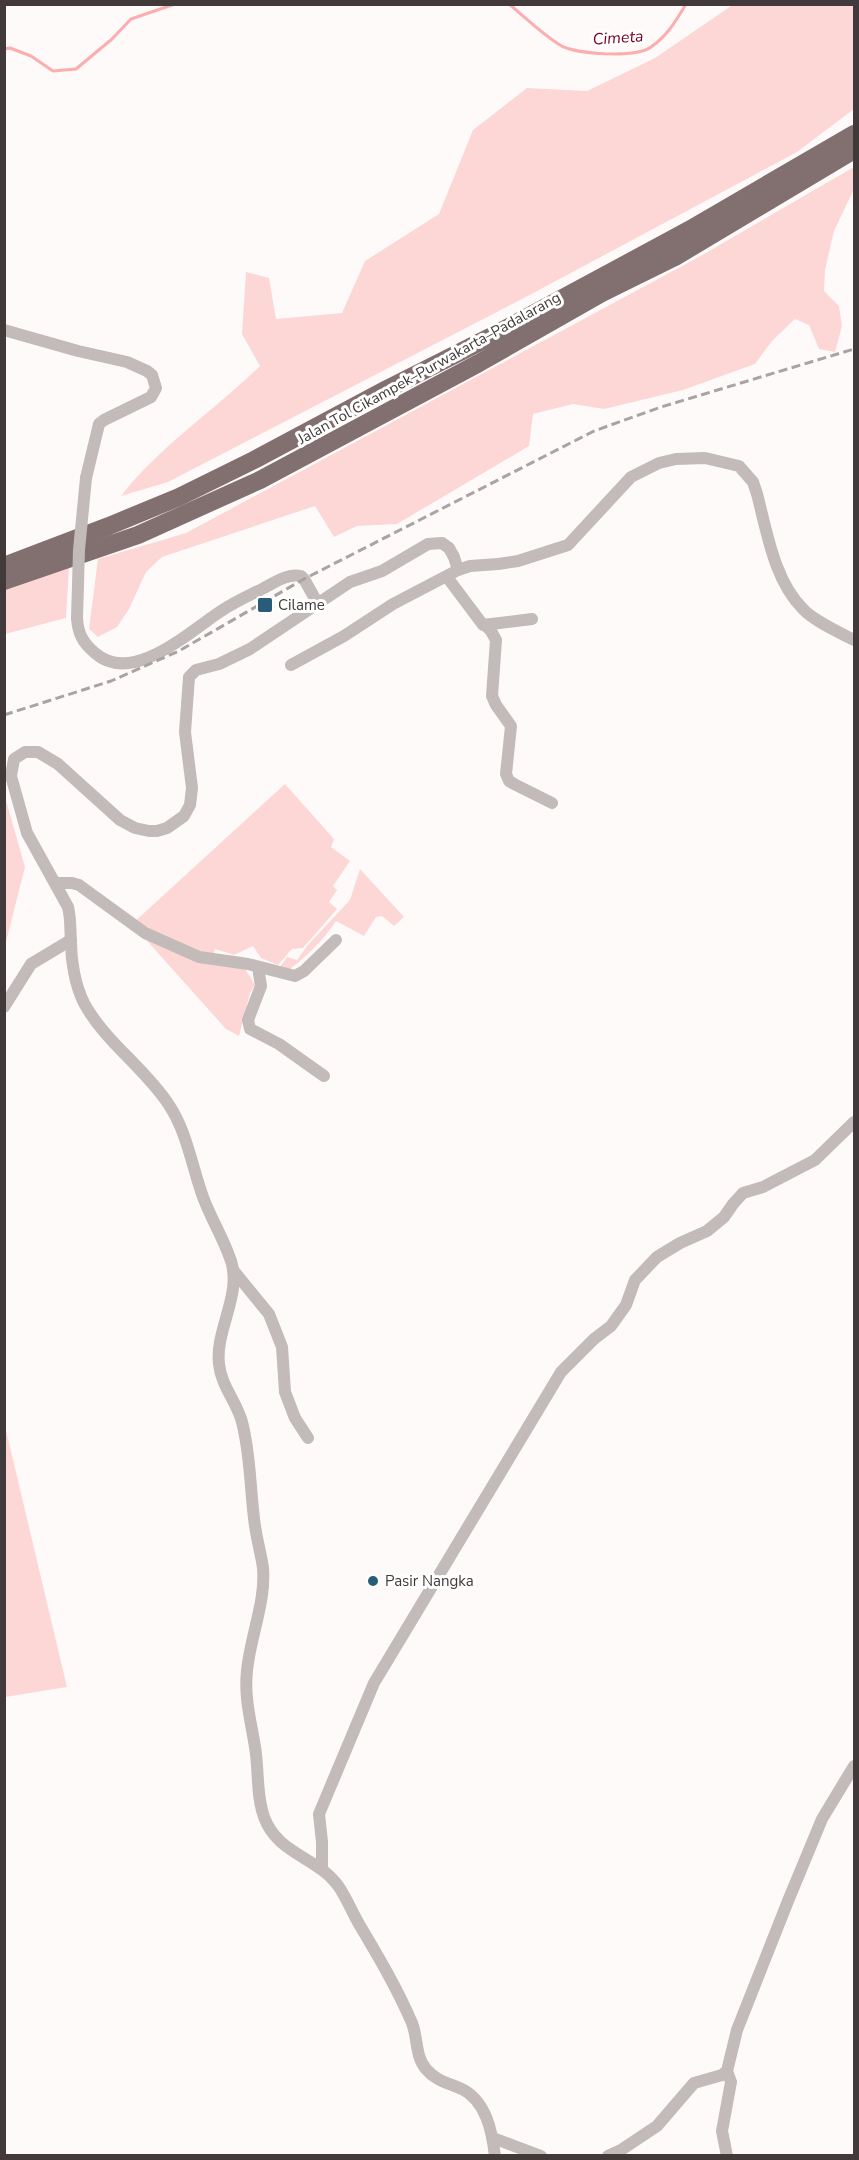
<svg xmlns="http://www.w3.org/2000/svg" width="859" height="2160" viewBox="0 0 859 2160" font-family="'Nunito Sans',sans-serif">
<rect width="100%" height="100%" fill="#fffafa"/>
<g fill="#fdd7d6">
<path d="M734 4 854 5V109L797 152 524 298 168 482 121 496C160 446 215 410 260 366L242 334 246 272 269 278 276 319 342 313 365 261 439 214 473 130 527 88 587 91 655 58Z"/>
<path d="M854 167V189L834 231 825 270 824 291 839 306 842 326 835 352 819 349 809 325 795 319 772 341 755 364 683 390 604 409 573 404 533 414 529 446 397 524 357 526 334 537 315 506 162 557 146 572 129 609 117 627 98 637 89 629 98 559 186 533 697 258Z"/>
<path d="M69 568 66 618 5 634 4 589Z"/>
<path d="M285 784 334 839 331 847 350 861 333 886 337 890 329 902 337 909 303 948 292 949 278 965 261 958 253 946 234 955 215 949 212 959 246 970 255 985 250 993 239 1036 226 1029 132 924Z"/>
<path d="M5 797 25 867 5 946Z"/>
<path d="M360 869 404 917 394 926 382 916 376 917 364 936 336 921C323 941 305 958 286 972L278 970 287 957 297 960 307 946 350 900Z"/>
<path d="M5 1426 67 1687 5 1697H4Z"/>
</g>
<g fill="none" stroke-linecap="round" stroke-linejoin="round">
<g stroke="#fcaeaf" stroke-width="3">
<path d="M509 4C526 18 542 34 560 45 576 55 636 58 651 47 667 36 676 21 686 4"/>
<path d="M4 49 10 48 31 56 53 71 76 69 112 39 131 19 175 4"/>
</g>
<g stroke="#c3baba" stroke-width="12">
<path d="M4 330 78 351 127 362 147 371 152 375 156 388 151 397 104 420 99 424 86 478"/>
<path d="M458 570 454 557 449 548 442 543 428 544 382 571 350 582 250 649 219 664 196 670 189 677 185 732 192 788 190 805 184 816 167 828 157 831H149L135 828 120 820 58 764 38 752H25L14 759 11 776 27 833 68 907C71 919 70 929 71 942 71 961 75 985 84 1003 105 1042 145 1068 169 1105 187 1132 192 1167 203 1197 211 1219 224 1239 231 1261 242 1295 215 1330 219 1364 221 1386 237 1402 242 1422 251 1456 250 1492 255 1526 257 1540 261 1554 263 1568 266 1602 250 1637 247 1671 244 1698 251 1721 255 1747 259 1770 256 1795 264 1817 278 1855 317 1856 339 1887 347 1899 352 1912 359 1924 378 1956 397 1988 412 2023 418 2038 415 2056 426 2069 436 2081 449 2083 462 2089 486 2101 492 2131 495 2156"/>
<path d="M447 577 483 625 532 619"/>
<path d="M77 618C78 634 83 643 95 653 132 686 189 632 221 611 234 602 248 596 262 589 274 583 287 573 301 576L304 579 318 604"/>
<path d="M485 625 491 631 496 640 492 696 496 705 511 726 506 774 509 781 514 784 552 803"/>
<path d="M291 665 344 636 393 604 458 570 470 566 498 564 518 561 568 545 631 477 659 463 676 459 705 458 739 466 753 482 757 494C767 532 774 580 803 609 814 621 839 632 854 640"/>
<path d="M56 883H72L79 885 145 933 199 957 248 964 295 976 304 971 336 940"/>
<path d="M258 967 261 986 248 1020 250 1029 279 1044 324 1076"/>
<path d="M4 1007 31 964 71 940"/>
<path d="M233 1270 269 1314 282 1347 285 1392 295 1418 308 1438"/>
<path d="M322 1868V1842L319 1814 374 1683 561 1372 594 1339 611 1326 626 1305 635 1280 657 1257 680 1243 707 1231 724 1217 733 1204 743 1193 763 1187 815 1160 854 1122"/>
<path d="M727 2071 731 2082 722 2131 727 2156"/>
<path d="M493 2138 541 2156"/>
<path d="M608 2156 621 2150 657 2126 694 2083 722 2075 727 2071 737 2030 788 1901 822 1819 854 1766"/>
</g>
<g stroke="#827070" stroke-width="18">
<path d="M4 566 109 526 179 497 254 460 387 389 496 334 689 230 854 134"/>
<path d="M4 581 138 535 260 480 479 363 602 293 675 257 854 150"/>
</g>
<path stroke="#aaa3a3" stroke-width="3" stroke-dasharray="9 4.5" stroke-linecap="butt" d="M4 715 111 681 179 651 304 579 594 431 661 407 854 349"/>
<path stroke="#c3baba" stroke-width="12" d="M77 618 79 550 86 478"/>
</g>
<g fill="#295c79" stroke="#fff" stroke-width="2">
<rect x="257" y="597" width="16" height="16" rx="3"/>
<circle cx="373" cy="1581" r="6"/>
</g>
<g text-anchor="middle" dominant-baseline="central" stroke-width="6" stroke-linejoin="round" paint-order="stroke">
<g font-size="15" fill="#423a3a" stroke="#fff">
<text transform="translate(429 368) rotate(-29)">Jalan Tol Cikampek–Purwakarta–Padalarang</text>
</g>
<g font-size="15" fill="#423a3a" stroke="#fff" text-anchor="start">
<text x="278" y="605">Cilame</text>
<text x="385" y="1581">Pasir Nangka</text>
</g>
<g font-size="16" font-style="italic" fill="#78011f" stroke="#fff">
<text transform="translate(618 38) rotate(-4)">Cimeta</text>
</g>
</g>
<rect width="859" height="2160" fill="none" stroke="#423a3a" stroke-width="12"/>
</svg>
